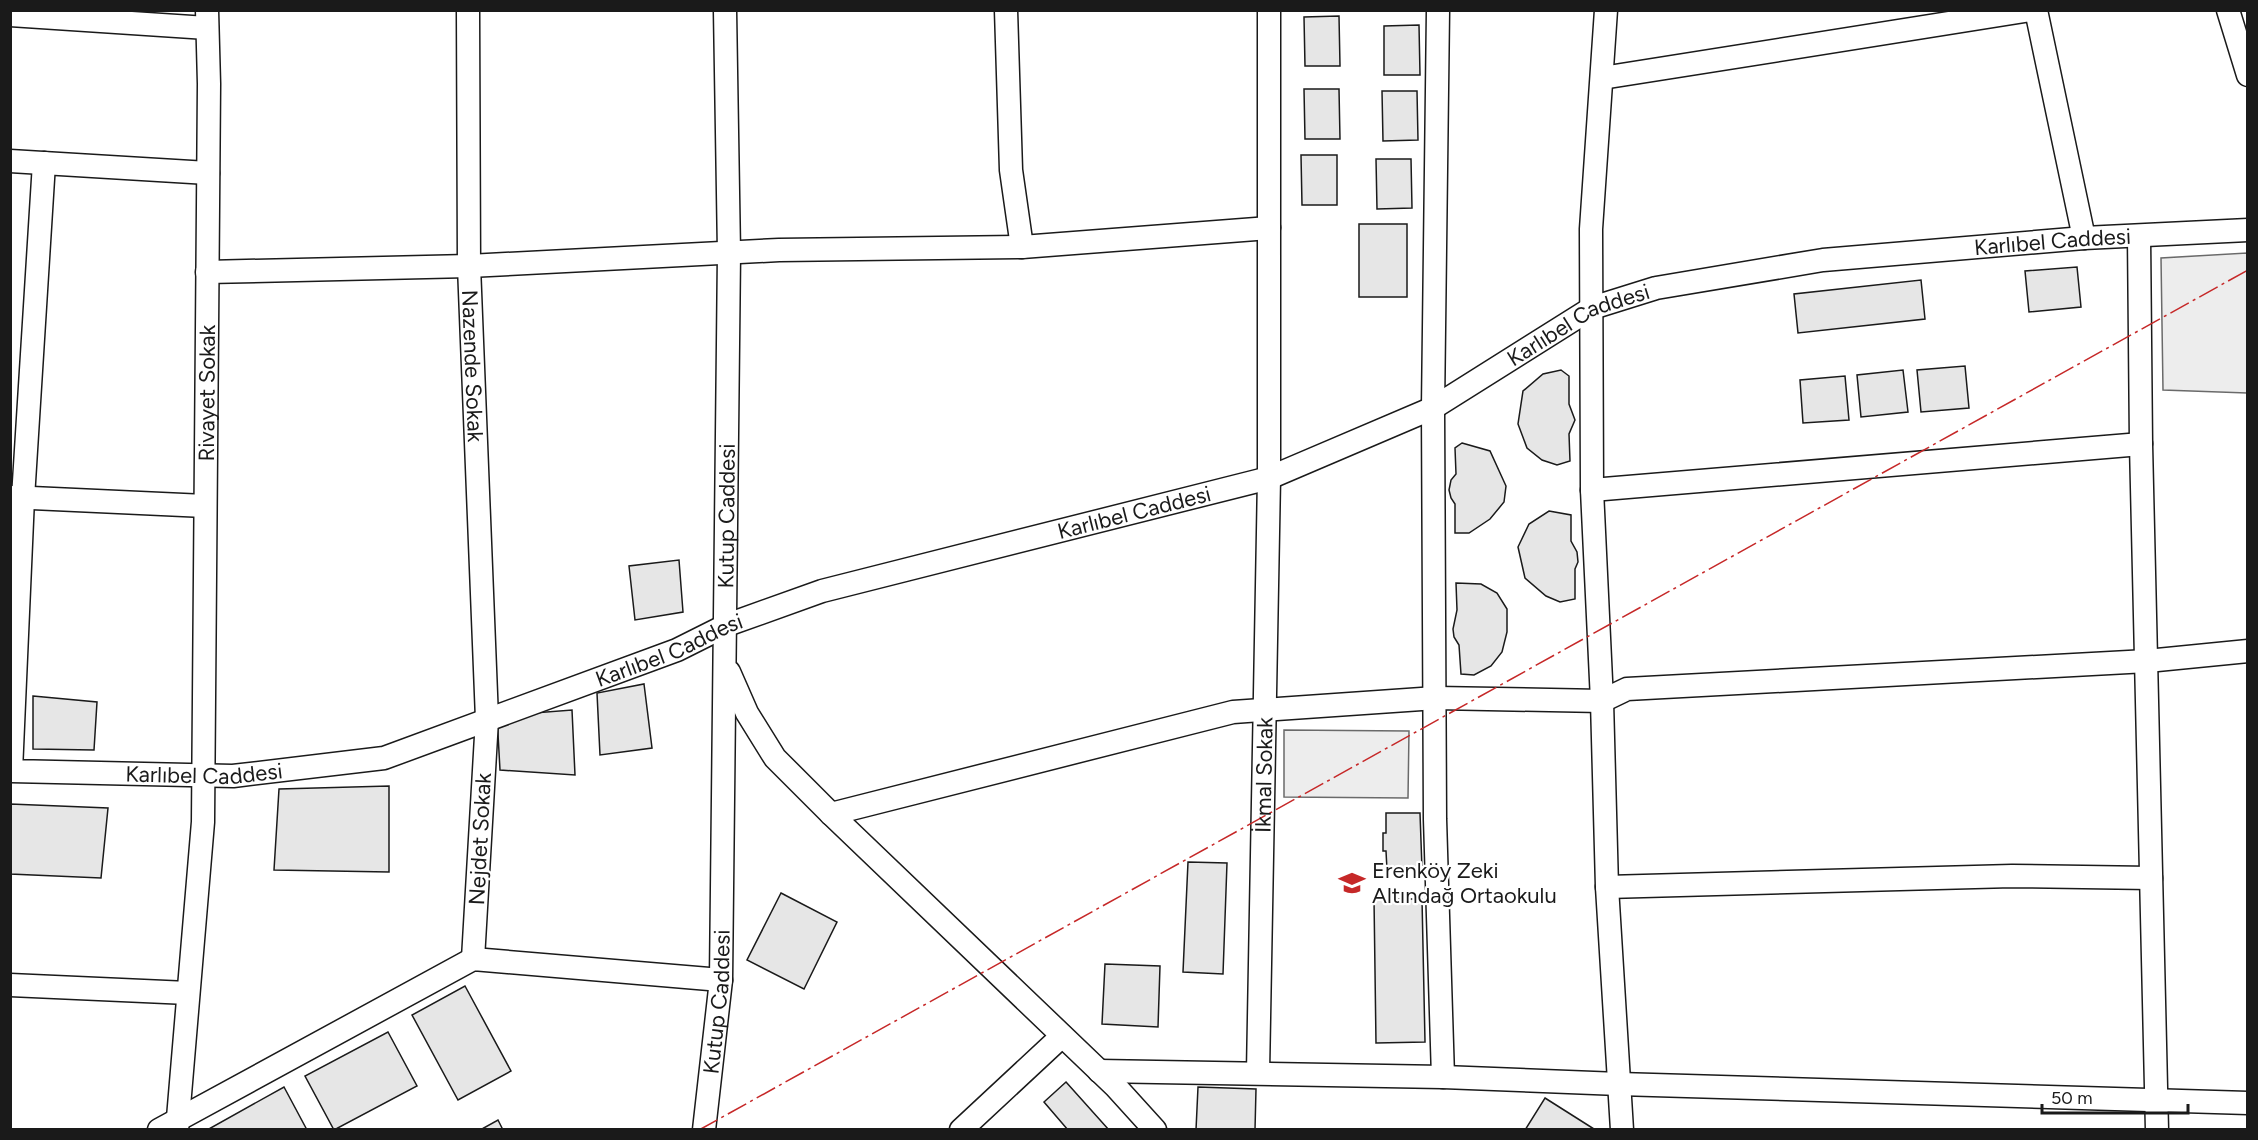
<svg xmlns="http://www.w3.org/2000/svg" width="2258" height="1140" viewBox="0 0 2258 1140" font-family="Figtree,sans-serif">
<rect width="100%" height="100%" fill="#fff"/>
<g fill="#ededed" stroke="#6a6a6a" stroke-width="1.5">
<path d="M2247 253V393L2163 390 2161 258Z"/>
<path d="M1284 730 1409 731 1408 798 1284 797Z"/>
</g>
<g fill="#e6e6e6" stroke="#1a1a1a" stroke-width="1.5">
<path d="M1339 16 1340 66H1305L1304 17Z"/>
<path d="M1419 25 1420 75H1384V26Z"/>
<path d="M1304 89H1339L1340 139H1305Z"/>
<path d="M1382 91H1417L1418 140 1383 141Z"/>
<path d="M1301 155H1337V205H1302Z"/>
<path d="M1376 159H1411L1412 208 1377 209Z"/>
<rect x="1359" y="224" width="48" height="73"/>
<path d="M2077 267 2081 307 2029 312 2025 271Z"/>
<path d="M1921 280 1925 319 1798 333 1794 294Z"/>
<path d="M1965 366 1969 408 1921 412 1917 370Z"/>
<path d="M1561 370 1569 376V404L1575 420 1569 434 1570 461 1557 465 1542 460 1527 448 1518 424 1523 391 1543 374Z"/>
<path d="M1903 370 1908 412 1861 417 1857 375Z"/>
<path d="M1845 376 1849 420 1803 423 1800 380Z"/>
<path d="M1462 443 1490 451 1506 486 1504 502 1490 519 1469 533H1455V504L1451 498 1449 490 1451 480 1456 474 1455 448Z"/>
<path d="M1549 511 1571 515V541L1577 552 1578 562 1575 569V599L1560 602 1546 596 1525 578 1518 547 1529 524Z"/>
<path d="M679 560 683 612 635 620 629 566Z"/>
<path d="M1456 583 1481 584 1497 593 1507 609V632L1502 652 1491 666 1474 675 1461 674 1459 645 1454 637 1453 629 1457 610Z"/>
<path d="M644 684 652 748 600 755 597 693Z"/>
<path d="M33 696 97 702 94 750 33 749Z"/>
<path d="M572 710 575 775 500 770 497 716Z"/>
<path d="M389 786V872L274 870 279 789Z"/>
<path d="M10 804 108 808 101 878 10 874Z"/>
<path d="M1386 813H1420L1422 869 1387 870 1386 851H1383V833H1386Z"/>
<path d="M1188 862 1227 863 1223 974 1183 972Z"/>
<path d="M781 893 837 922 804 989 747 960Z"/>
<path d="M1374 899H1422L1425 1042 1376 1043Z"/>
<path d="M1105 964 1160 966 1158 1027 1102 1024Z"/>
<path d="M465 986 511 1071 458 1100 412 1015Z"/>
<path d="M388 1032 417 1086 334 1130 305 1076Z"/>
<path d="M1066 1082 1109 1130H1068L1044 1102Z"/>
<path d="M284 1087 307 1130H207Z"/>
<path d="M1198 1087 1256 1089 1255 1130H1196Z"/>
<path d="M1545 1098 1594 1129V1130H1525Z"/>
<path d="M498 1120 503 1130H480Z"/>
</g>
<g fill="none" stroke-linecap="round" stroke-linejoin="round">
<g stroke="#1a1a1a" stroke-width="25">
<g id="minor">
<path id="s1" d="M468 10 469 266 487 719 473 959"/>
<path d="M1006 10 1011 170 1022 247"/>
<path d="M1438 10 1433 408 1435 819 1443 1077"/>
<path d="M1606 10 1591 229 1592 490 1602 701 1607 887 1622 1130"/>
<path d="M2036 10 2084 238"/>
<path d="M2228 10 2248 75"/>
<path d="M10 15 207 28"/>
<path d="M1602 78 2031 10"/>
<path d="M10 161 208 173"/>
<path id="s2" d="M44 163 23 498 11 771 233 776 384 758 677 650 727 625 822 591 1269 478 1433 408 1592 308 1656 288 1823 260 2084 238 2248 230"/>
<path d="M2139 236 2141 444 2157 1130"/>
<path d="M207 272 469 266 779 250 1022 247 1269 228"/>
<path d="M1592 490 2141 444"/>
<path d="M10 497 205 506"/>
<path d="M729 672 747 713 775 758 831 814 1116 1087 1155 1130"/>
<path d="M831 814 1233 712 1436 698 1602 701 1627 689 2147 661 2248 651"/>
<path d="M1607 887 2012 876 2151 878"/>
<path d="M10 985 188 993"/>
<path d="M1099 1071 1443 1077 1619 1084 2248 1103"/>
<path id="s3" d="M1258 1072 1269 478V10"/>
<path d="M159 1130 473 959 721 980"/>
<path id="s4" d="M177 1130 203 822 209 84 207 10"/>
<path id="s5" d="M704 1130 721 980 729 253 725 10"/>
<path d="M961 1130 1062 1036"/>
</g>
</g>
<use href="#minor" stroke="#fff" stroke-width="22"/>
<path stroke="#c62828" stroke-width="1.5" stroke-dasharray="21 4.5 3 4.5" stroke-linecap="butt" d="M699 1130 2248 270"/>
</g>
<defs>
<g id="school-bare" transform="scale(2.07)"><path d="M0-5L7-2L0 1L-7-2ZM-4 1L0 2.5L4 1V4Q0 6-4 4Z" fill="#c62828" stroke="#fff" stroke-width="2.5" paint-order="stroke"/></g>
</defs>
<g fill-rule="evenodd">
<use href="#school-bare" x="1352" y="883"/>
</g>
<g text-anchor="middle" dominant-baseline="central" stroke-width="4.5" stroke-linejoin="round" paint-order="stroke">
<g font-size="22" fill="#1a1a1a" stroke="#fff">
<text stroke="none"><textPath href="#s2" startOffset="2746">Karlıbel Caddesi</textPath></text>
<text stroke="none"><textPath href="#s2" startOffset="2260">Karlıbel Caddesi</textPath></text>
<text stroke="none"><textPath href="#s1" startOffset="356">Nazende Sokak</textPath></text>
<text stroke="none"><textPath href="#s4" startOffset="738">Rivayet Sokak</textPath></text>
<text stroke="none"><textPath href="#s2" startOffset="1774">Karlıbel Caddesi</textPath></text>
<text stroke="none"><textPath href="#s5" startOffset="615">Kutup Caddesi</textPath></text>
<text stroke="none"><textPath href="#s2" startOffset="1288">Karlıbel Caddesi</textPath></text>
<text stroke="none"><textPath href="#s2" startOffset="802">Karlıbel Caddesi</textPath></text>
<text stroke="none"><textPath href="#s3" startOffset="297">İkmal Sokak</textPath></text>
<text transform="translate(480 839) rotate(-87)">Nejdet Sokak</text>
<text stroke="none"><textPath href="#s5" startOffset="129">Kutup Caddesi</textPath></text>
</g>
<g font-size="22" fill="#1a1a1a" stroke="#fff" text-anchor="start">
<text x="1372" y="870">Erenköy Zeki<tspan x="1372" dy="25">Altındağ Ortaokulu</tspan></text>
</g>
</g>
<rect width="2258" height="1140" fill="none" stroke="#1a1a1a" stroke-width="24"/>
<path d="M2042 1104v9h146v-9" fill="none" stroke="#1a1a1a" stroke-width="3"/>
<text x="2051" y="1104" font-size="18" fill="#1a1a1a" stroke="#ffffff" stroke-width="4.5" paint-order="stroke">50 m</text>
</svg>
